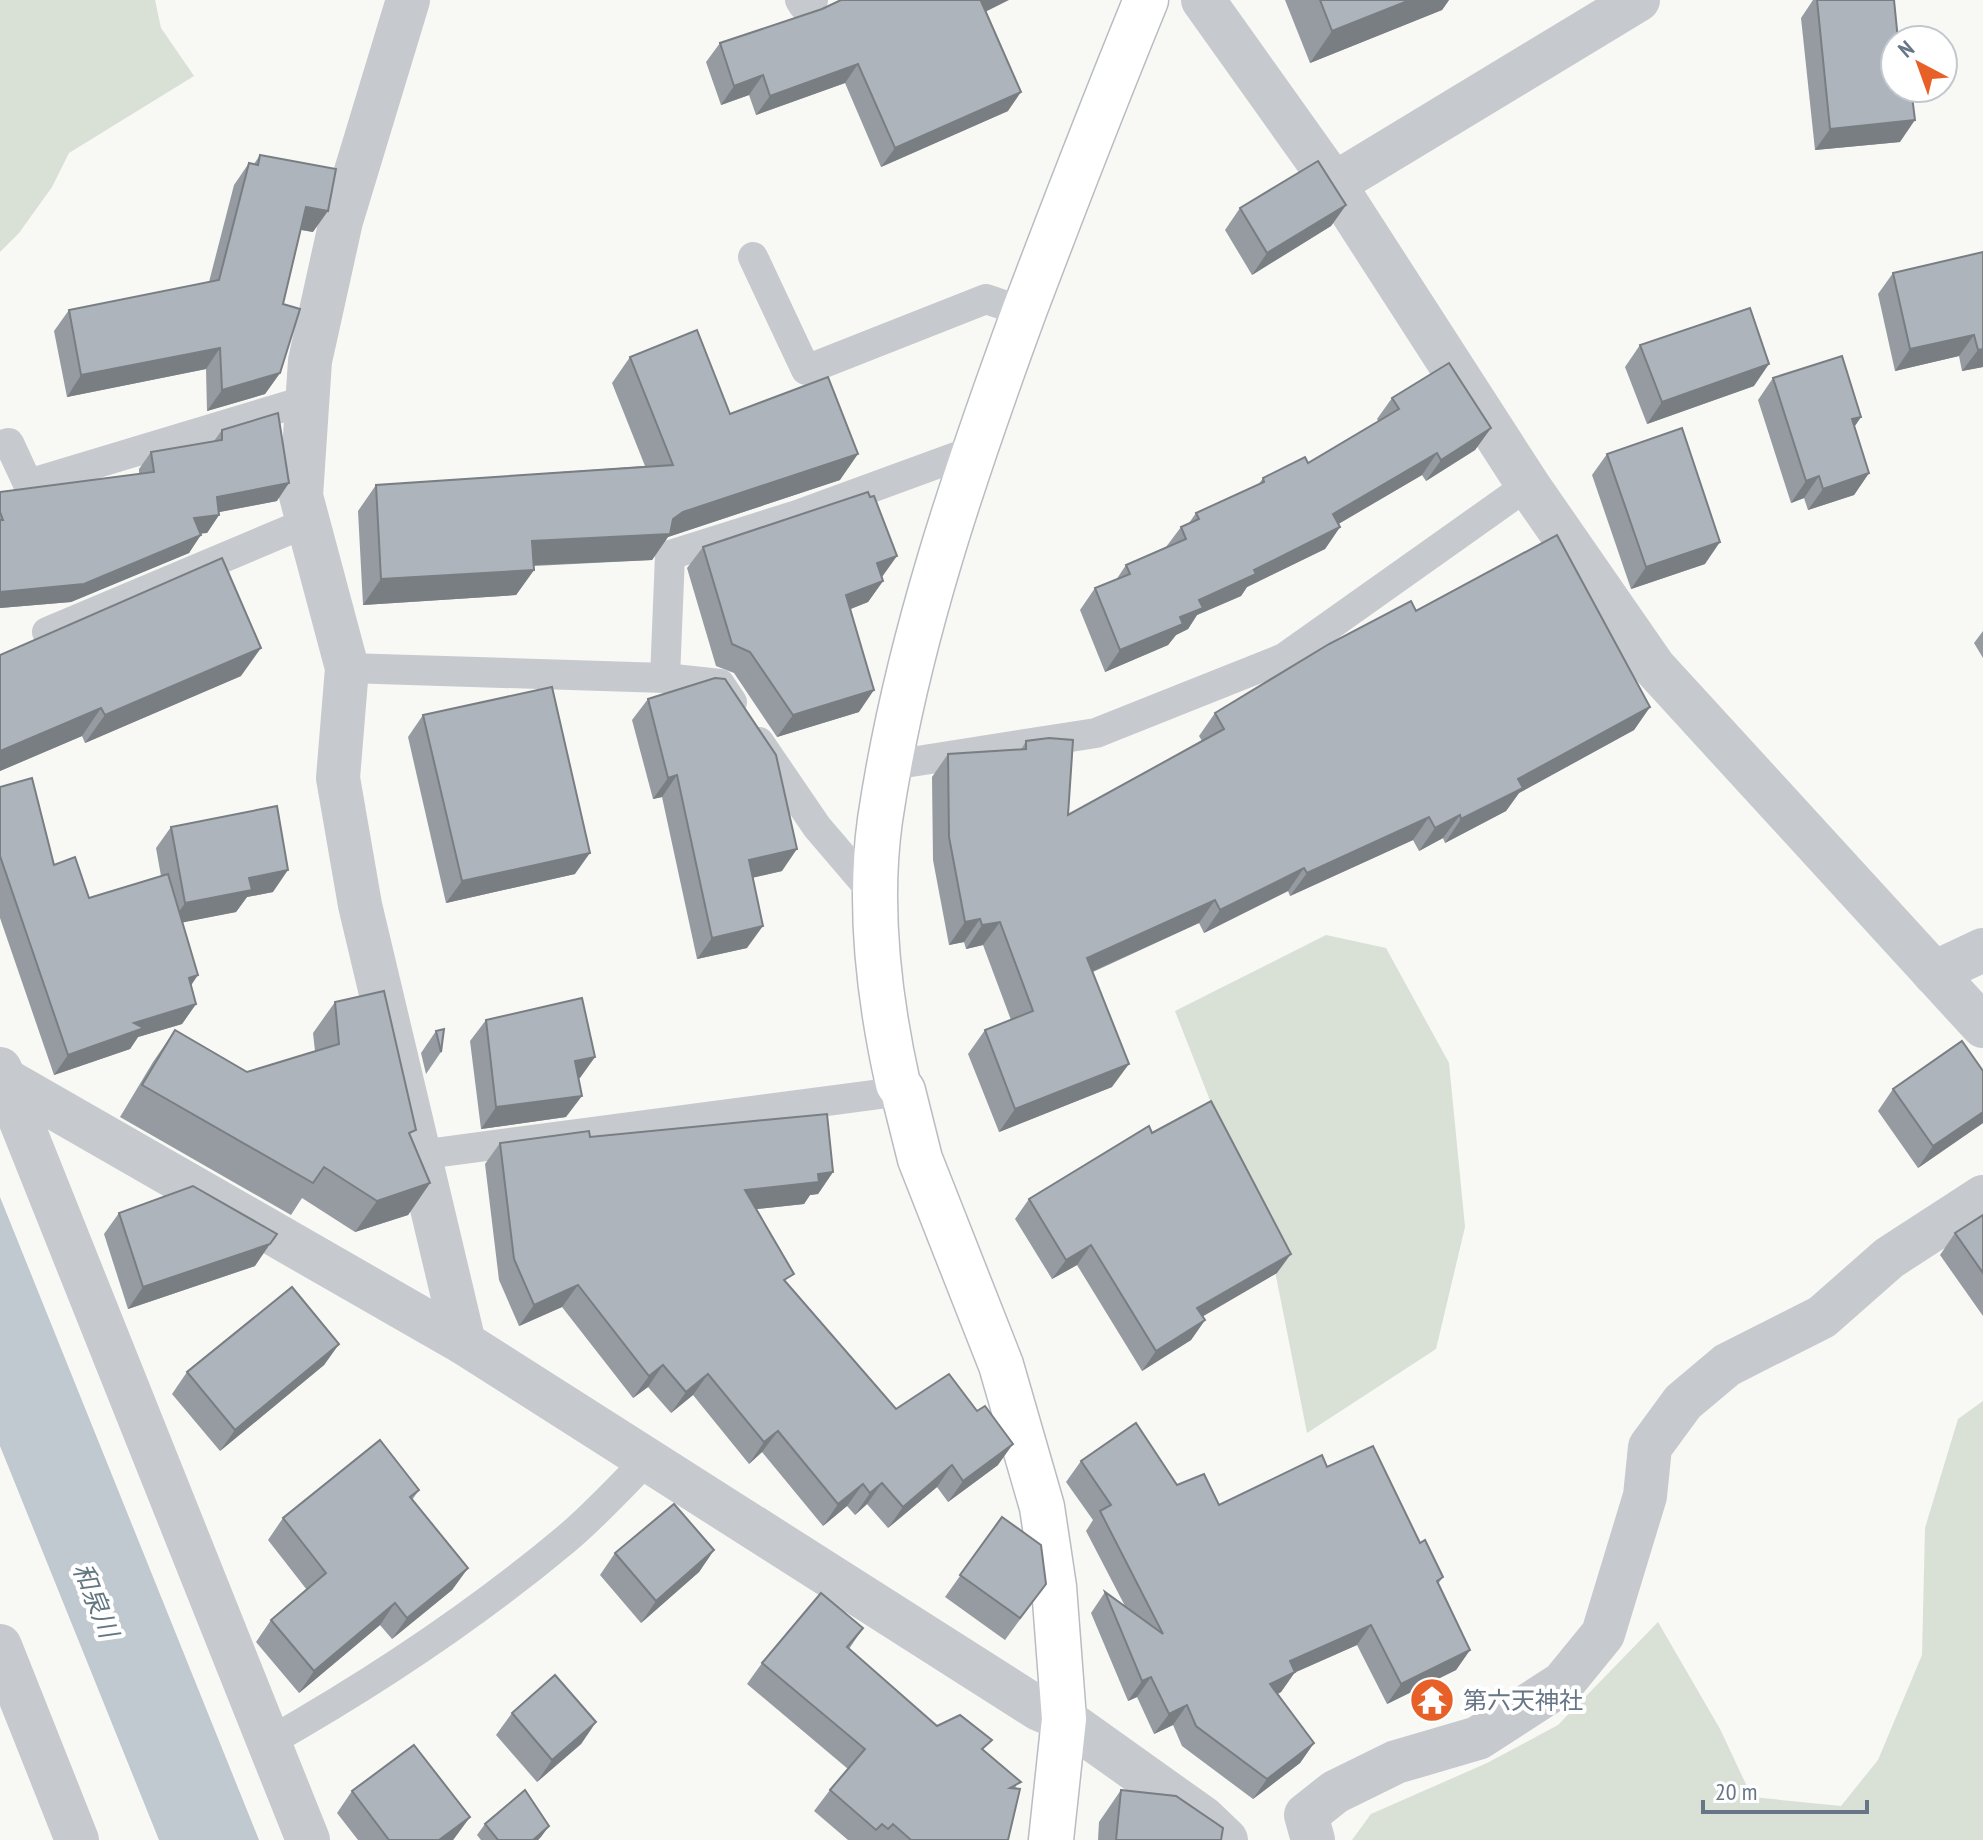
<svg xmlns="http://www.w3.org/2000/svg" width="1983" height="1840" viewBox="0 0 1983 1840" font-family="'PT Sans Narrow','Noto Sans JP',sans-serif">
<rect width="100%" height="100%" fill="#f8f8f5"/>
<g fill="#d9e0d6">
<path d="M0 0H155L161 28 194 76 69 153 52 187 19 233 0 252Z"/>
<path d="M1326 935 1386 948 1449 1063 1465 1227 1436 1349 1307 1433 1273 1261 1175 1011Z"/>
<path d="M1983 1401V1840H1352L1371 1814 1487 1763 1558 1725 1658 1622 1720 1729 1752 1797 1841 1806 1878 1760 1922 1655 1925 1528 1958 1419Z"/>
</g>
<path fill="#c0c9cf" d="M0 1197 259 1840H159L0 1446Z"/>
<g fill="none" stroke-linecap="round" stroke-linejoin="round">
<g stroke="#b8bdc2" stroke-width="47">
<path id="secondary" d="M1051 1840 1064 1719 1054 1587 1042 1507 1001 1365 920 1159 903 1091 898 1084C879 999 868 906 880 820 906 644 964 475 1025 309 1064 206 1104 103 1146 0"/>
</g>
<g stroke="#c6c9cd" stroke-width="30">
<path d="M800 0 803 5 813 0"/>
<path d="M753 257 806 370 986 299 1024 312"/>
<path d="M0 445 9 443 28 484 307 400"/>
<path d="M47 632 308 522"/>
<path d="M347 668 665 678 720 684 732 702"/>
<path d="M665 678 670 555 797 515 972 451"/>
<path d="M759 742 817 827 876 896"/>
<path d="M892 765 1096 733 1284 658 1528 485"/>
<path d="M419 1155 903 1091"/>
<path d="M269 1742C373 1683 473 1617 565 1540 595 1515 621 1486 648 1459"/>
</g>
<g stroke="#c6c9cd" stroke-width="44">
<path d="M408 0 341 221 310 361 301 496 347 668 338 778 360 905 464 1343 1039 1709 1064 1719 1203 1818 1226 1840"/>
<path d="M1203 0 1334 184 1528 485 1654 667 1983 1026"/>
<path d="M1334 184 1638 0"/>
<path d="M1934 973 1983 950"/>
<path d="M0 1069 308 1840"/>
<path d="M4 1079 464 1343"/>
<path d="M0 1646 77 1840"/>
<path d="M1313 1840 1306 1815 1335 1792 1396 1762 1478 1738 1563 1683 1603 1634 1645 1496 1650 1447 1683 1402 1727 1365 1822 1317 1889 1258 1983 1197"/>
</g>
<use href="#secondary" stroke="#fff" stroke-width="44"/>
</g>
<g fill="#959ba1">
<path d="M1285 0H1449L1442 10 1310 63Z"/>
<path d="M1813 0H1894L1900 142 1815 150 1801 18Z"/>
<path d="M986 12 1008 111 881 167 845 83 756 115 749 95 721 105 706 62 720 43Z"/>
<path d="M260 155 313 232 301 230 283 304 280 373 265 394 207 411 206 369 67 397 54 331 69 310 209 282 234 185 249 163 254 164Z"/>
<path d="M1346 205 1331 226 1252 275 1225 230 1240 208Z"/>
<path d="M1983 252V367L1962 371 1959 356 1895 371 1878 294 1893 273Z"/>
<path d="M1640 345 1754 386 1647 424 1625 367Z"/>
<path d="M630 357 730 414 840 480 668 537 652 560 534 566V570L516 595 363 605 358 511 376 485 645 466 612 383Z"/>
<path d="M1773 378 1861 417 1854 427 1869 473 1854 495 1808 510 1804 498 1791 503 1758 400Z"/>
<path d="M1392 398 1491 428 1475 450 1426 481 1422 475 1338 524 1340 527 1325 549 1247 587 1241 596 1197 615 1188 629 1176 635 1168 645 1105 672 1080 610 1095 588 1116 580 1126 565 1166 547 1181 527 1189 523 1196 513 1259 484 1263 478 1308 463 1378 421 1377 419Z"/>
<path d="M222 430 277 501 219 512V515L207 533H201L189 553 71 602 0 608V492L139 474V469L151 452 214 441Z"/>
<path d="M1607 454 1705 564 1631 589 1592 475Z"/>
<path d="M703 547 882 577 883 581 868 602 850 609 859 712 777 737 734 673 716 666 687 568Z"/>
<path d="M1416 611 1650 707 1634 730 1519 793 1506 811 1445 843 1443 838 1419 851 1413 840 1290 896 1288 891 1204 933 1199 923 1093 972 1112 1087 999 1132 968 1054 985 1030 1011 1020 983 945 966 949 964 942 949 945 933 860 932 777 948 754 1021 750 1026 741 1068 815 1202 741 1199 736 1215 713Z"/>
<path d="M1983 631V658L1974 643Z"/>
<path d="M0 655 241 676 85 743 82 736 0 771Z"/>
<path d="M648 699 782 871 752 878 747 948 697 959 662 797 653 799 632 720Z"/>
<path d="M423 715 575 874 446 903 408 737Z"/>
<path d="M0 787 54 865 89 898 161 876 156 848 171 827 273 892 247 897 236 912 183 922 191 986 196 1004 182 1024 138 1037 130 1049 54 1075 0 918Z"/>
<path d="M335 1002 411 1137 430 1183 408 1215 355 1232 302 1198 291 1215 120 1117 153 1062 175 1030 247 1072 315 1051 313 1033Z"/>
<path d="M486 1020 595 1057 578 1079 566 1117 481 1129 470 1041Z"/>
<path d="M436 1031 441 1052 426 1074 421 1053Z"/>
<path d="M1893 1089 1983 1123 1918 1168 1878 1111Z"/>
<path d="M1152 1133 1277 1273 1202 1316 1205 1320 1191 1340 1142 1371 1077 1265 1052 1279 1015 1219 1029 1199Z"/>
<path d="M590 1137 833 1172 818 1194 810 1195 804 1204 756 1209 787 1284 896 1409 998 1465 948 1502 937 1487 888 1528 867 1504 855 1515 847 1506 823 1526 762 1452 749 1464 693 1395 671 1413 648 1387 633 1398 562 1307 519 1326 499 1280 485 1164 500 1143Z"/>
<path d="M119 1213 255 1266 128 1309 104 1234Z"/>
<path d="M1983 1215V1316L1940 1255 1955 1233Z"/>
<path d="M339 1344 324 1365 220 1451 172 1394 187 1372Z"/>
<path d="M1081 1461 1177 1485 1219 1505 1327 1467 1420 1543 1443 1577 1438 1584 1470 1650 1456 1670 1387 1704 1357 1645 1295 1672 1281 1692 1278 1694 1314 1743 1300 1763 1253 1799 1182 1746 1173 1725 1154 1734 1137 1697 1128 1701 1091 1613 1105 1592 1125 1606 1086 1531 1093 1520 1066 1482Z"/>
<path d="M419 1490 412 1500 468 1568 452 1590 392 1639 380 1625 299 1693 256 1642 271 1620 307 1590 268 1540 283 1518Z"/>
<path d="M1002 1517 1046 1584 1005 1640 945 1597Z"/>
<path d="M714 1550 699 1572 641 1623 600 1575 615 1553Z"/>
<path d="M863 1628 849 1649 937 1726 984 1751 1017 1788 1008 1840H848L814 1811 830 1790 848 1769 747 1684 762 1663Z"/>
<path d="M512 1713 596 1722 581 1744 537 1782 496 1735Z"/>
<path d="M1121 1790 1221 1840H1098L1099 1822Z"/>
<path d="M352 1791 470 1817 453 1840H358L337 1813Z"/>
<path d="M485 1824 549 1826 538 1840H481L477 1835Z"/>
</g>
<g fill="#797e83">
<path d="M984 0H1009L967 21 981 1Z"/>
<path d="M1410 0H1449L1442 10 1310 63 1332 31Z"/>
<path d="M858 64 845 83 756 115 770 96Z"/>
<path d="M763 75 749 95 721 105 734 86Z"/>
<path d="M1021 92 1008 111 881 167 895 148Z"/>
<path d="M1915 120 1900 142 1815 150 1830 129Z"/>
<path d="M1346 205 1331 226 1252 275 1267 253Z"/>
<path d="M306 207 328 211 313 232 291 228Z"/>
<path d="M1974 335 1959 356 1895 371 1910 349Z"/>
<path d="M220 348 206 369 67 397 81 375Z"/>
<path d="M1983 349V367L1962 371 1978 350Z"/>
<path d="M1769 364 1754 386 1647 424 1662 402Z"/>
<path d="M280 373 265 394 207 411 222 390Z"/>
<path d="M1861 417 1846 439 1852 419Z"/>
<path d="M1491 428 1475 450 1426 481 1441 460Z"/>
<path d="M1437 453 1422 475 1318 536 1333 514Z"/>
<path d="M858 454 840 480 668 537 652 560 514 566 532 541 673 519 683 512Z"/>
<path d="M1869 473 1854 495 1808 510 1823 489Z"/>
<path d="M1819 476 1804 498 1791 503 1806 481Z"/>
<path d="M289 483 277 501 204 515 217 497Z"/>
<path d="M219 515 207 533 182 536 194 518Z"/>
<path d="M1340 527 1325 549 1247 587 1241 596 1197 615 1188 629 1176 635 1168 645 1105 672 1120 650 1180 617 1199 600 1254 570Z"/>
<path d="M201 535 189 553 71 602 0 608V592Z"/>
<path d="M1720 542 1705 564 1631 589 1646 567Z"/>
<path d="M897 556 882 577 877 563Z"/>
<path d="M534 570 516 595 363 605 381 579Z"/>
<path d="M883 581 868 602 831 617 846 595Z"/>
<path d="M261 648 241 676 85 743 105 715Z"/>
<path d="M874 690 859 712 777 737 793 715Z"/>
<path d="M1650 707 1634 730 1519 793 1506 811 1445 843 1461 819 1518 779Z"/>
<path d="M101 708 82 736 0 771V751Z"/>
<path d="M677 775 662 797 653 799 668 778Z"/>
<path d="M1460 815 1443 838 1419 851 1435 828Z"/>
<path d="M1429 817 1413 840 1290 896 1307 873Z"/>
<path d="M797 849 782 871 733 882 749 860Z"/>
<path d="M590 853 575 874 446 903 462 881Z"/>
<path d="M1304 868 1288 891 1204 933 1220 910Z"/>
<path d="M288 870 273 892 247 897 236 912 170 925 185 903 249 878Z"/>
<path d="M1215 900 1199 923 1071 981 1087 958Z"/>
<path d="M980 919 964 942 949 945 965 922Z"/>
<path d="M1000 922 983 945 966 949 982 925Z"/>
<path d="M763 926 747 948 697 959 712 938Z"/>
<path d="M198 975 184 996 189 978Z"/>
<path d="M196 1004 182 1024 138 1037 130 1049 54 1075 68 1055 134 1023Z"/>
<path d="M595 1057 580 1078 560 1083 575 1061Z"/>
<path d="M1129 1064 1112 1087 999 1132 1015 1109Z"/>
<path d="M582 1096 566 1117 481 1129 496 1107Z"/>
<path d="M1983 1112V1123L1918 1168 1933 1146Z"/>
<path d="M833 1172 818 1194 810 1195 804 1204 730 1212 745 1190 818 1174Z"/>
<path d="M430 1183 408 1215 355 1232 377 1201Z"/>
<path d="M270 1244 255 1266 128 1309 143 1287Z"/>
<path d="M1091 1245 1077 1265 1052 1279 1066 1260Z"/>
<path d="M1291 1254 1277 1273 1183 1328 1197 1308Z"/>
<path d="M578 1285 562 1307 519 1326 534 1305Z"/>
<path d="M1205 1320 1191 1340 1142 1371 1156 1351Z"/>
<path d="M339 1344 324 1365 220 1451 235 1430Z"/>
<path d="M663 1365 648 1387 633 1398 649 1376Z"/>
<path d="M708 1374 693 1395 671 1413 686 1392Z"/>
<path d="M778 1431 762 1452 749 1464 764 1442Z"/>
<path d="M1013 1444 998 1465 948 1502 963 1481Z"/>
<path d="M952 1465 937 1487 888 1528 903 1507Z"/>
<path d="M882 1483 867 1504 855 1515 870 1493Z"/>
<path d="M863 1484 847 1506 823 1526 838 1504Z"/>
<path d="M714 1550 699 1572 641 1623 656 1601Z"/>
<path d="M468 1568 452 1590 392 1639 407 1618Z"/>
<path d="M395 1603 380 1625 299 1693 314 1671Z"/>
<path d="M1371 1625 1357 1645 1276 1681 1290 1661Z"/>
<path d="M1470 1650 1456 1670 1387 1704 1401 1684Z"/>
<path d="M1295 1672 1281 1692 1256 1704 1270 1684Z"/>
<path d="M1151 1677 1137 1697 1128 1701 1142 1681Z"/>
<path d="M1187 1705 1173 1725 1154 1734 1169 1714Z"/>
<path d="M596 1722 581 1744 537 1782 552 1760Z"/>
<path d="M1314 1743 1300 1763 1253 1799 1267 1779Z"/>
<path d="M470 1817 453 1840H439Z"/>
<path d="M549 1826 541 1837 538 1840H533Z"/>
</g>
<g fill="#adb4bb" stroke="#797e83" stroke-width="2">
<path d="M841 0H984L981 1 1021 92 895 148 858 64 770 96 763 75 734 86 720 43 822 9Z"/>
<path d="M1320 0H1410L1332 31Z"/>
<path d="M1817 0H1894L1898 40H1895V88H1911L1915 120 1830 129Z"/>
<path d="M260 155 336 169 328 211 306 207 283 304 300 309 280 373 222 390 220 348 81 375 69 310 219 280 249 163 258 165Z"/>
<path d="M1318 161 1346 205 1267 253 1240 208Z"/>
<path d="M1983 252V349L1978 350 1974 335 1910 349 1893 273Z"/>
<path d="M1750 308 1769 364 1662 402 1640 345Z"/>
<path d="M697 330 730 414 828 377 858 454 683 512 673 519 670 534 532 541 534 570 381 579 376 485 673 465 630 357Z"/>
<path d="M1842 356 1861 417 1852 419 1869 473 1823 489 1819 476 1806 481 1773 378Z"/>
<path d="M1449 363 1491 428 1441 460 1437 453 1333 514 1340 527 1254 570 1256 574 1199 600 1203 608 1180 617 1183 624 1120 650 1095 588 1130 574 1126 565 1186 539 1181 527 1199 519 1196 513 1264 482 1263 478 1305 457 1308 463 1399 409 1392 398Z"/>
<path d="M278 413 289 483 217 497 219 515 194 518 201 535 84 584 0 592V520H3L0 512V492L154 472 151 452 222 440V430Z"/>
<path d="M1682 428 1720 542 1646 567 1607 454Z"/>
<path d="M868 492 870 497 874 496 897 556 877 563 883 581 846 595 874 690 793 715 750 652 732 644 703 547Z"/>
<path d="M1557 535 1650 707 1518 779 1523 788 1461 819 1460 815 1435 828 1429 817 1307 873 1304 868 1220 910 1215 900 1087 958 1129 1064 1015 1109 985 1030 1033 1011 1000 922 982 925 980 919 965 922 949 837 948 754 1026 749V741L1049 738 1073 740 1068 815 1224 729 1215 713 1329 644 1411 601 1416 611Z"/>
<path d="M222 558 261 648 105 715 101 708 0 751V655Z"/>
<path d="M715 678 725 679 776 755 797 849 749 860 763 926 712 938 677 775 668 778 648 699Z"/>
<path d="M552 687 590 853 462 881 423 715Z"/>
<path d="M32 778 54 865 75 857 89 898 168 874 198 975 189 978 196 1004 134 1023 144 1028 68 1055 0 856V787Z"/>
<path d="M277 806 288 870 249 878 252 890 185 903 171 827Z"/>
<path d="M384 991 416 1130 409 1133 430 1183 377 1201 324 1167 313 1183 142 1085 175 1030 247 1072 339 1044 335 1002Z"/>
<path d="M582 998 595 1057 575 1061 582 1096 496 1107 486 1020Z"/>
<path d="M444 1029 441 1052 436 1031Z"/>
<path d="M1962 1041 1983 1071V1112L1933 1146 1893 1089Z"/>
<path d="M1211 1101 1291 1254 1197 1308 1205 1320 1156 1351 1091 1245 1066 1260 1029 1199 1149 1126 1152 1133Z"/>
<path d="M827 1114 833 1172 818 1174 819 1182 745 1190 794 1274 784 1280 896 1409 949 1374 977 1411 985 1406 1013 1444 963 1481 952 1465 903 1507 882 1483 870 1493 863 1484 838 1504 778 1431 764 1442 708 1374 686 1392 663 1365 649 1376 578 1285 534 1305 514 1259 500 1143 589 1131 590 1137Z"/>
<path d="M193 1186 277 1234 270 1244 143 1287 119 1213Z"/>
<path d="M1983 1215V1273L1955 1233Z"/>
<path d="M292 1287 339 1344 235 1430 187 1372Z"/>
<path d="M1136 1423 1177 1485 1204 1474 1219 1505 1322 1455 1327 1467 1373 1446 1420 1543 1425 1540 1443 1577 1437 1581 1470 1650 1401 1684 1371 1625 1290 1661 1295 1672 1270 1684 1314 1743 1267 1779 1196 1726 1187 1705 1169 1714 1151 1677 1142 1681 1105 1592 1163 1634 1100 1511 1111 1505 1081 1461Z"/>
<path d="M380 1440 419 1490 410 1497 468 1568 407 1618 395 1603 314 1671 271 1620 326 1573 283 1518Z"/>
<path d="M674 1504 714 1550 656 1601 615 1553Z"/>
<path d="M1002 1517 1041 1545 1046 1584 1020 1618 960 1575Z"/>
<path d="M821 1593 863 1628 847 1647 937 1726 960 1715 992 1740 982 1749 1021 1782 1010 1788 1020 1789 1008 1840H911L893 1824 888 1829 882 1824 876 1830 830 1790 865 1749 762 1663Z"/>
<path d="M555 1675 596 1722 552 1760 512 1713Z"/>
<path d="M414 1745 470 1817 439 1840H389L352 1791Z"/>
<path d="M525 1790 549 1826 533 1840H498L485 1824Z"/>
<path d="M1121 1790 1176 1796 1223 1828 1221 1840H1116Z"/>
</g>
<defs>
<g id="temple-disc" transform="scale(2.3)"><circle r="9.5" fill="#e76027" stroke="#fff"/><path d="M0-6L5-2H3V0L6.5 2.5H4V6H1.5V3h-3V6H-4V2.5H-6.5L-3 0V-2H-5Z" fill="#fff"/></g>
</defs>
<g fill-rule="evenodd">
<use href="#temple-disc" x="1432" y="1700"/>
</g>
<g text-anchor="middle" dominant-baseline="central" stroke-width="8" stroke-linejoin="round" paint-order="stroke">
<g font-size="24" fill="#677687" stroke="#fff" text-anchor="start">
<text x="1463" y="1700">第六天神社</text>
</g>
<g font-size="26" font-style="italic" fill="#637783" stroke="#fff">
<text transform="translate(96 1600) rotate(68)">和泉川</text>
</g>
</g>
<g transform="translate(1919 64) rotate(319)"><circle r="38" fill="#ffffff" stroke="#c2c8cf" stroke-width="2"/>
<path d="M0-6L14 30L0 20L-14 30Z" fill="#e76027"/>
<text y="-12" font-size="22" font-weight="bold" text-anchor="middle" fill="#677687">N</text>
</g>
<path d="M1703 1800v12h164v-12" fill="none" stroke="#677687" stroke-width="4"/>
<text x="1715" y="1800" font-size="24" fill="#677687" stroke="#ffffff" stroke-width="6" paint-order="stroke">20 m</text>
</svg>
